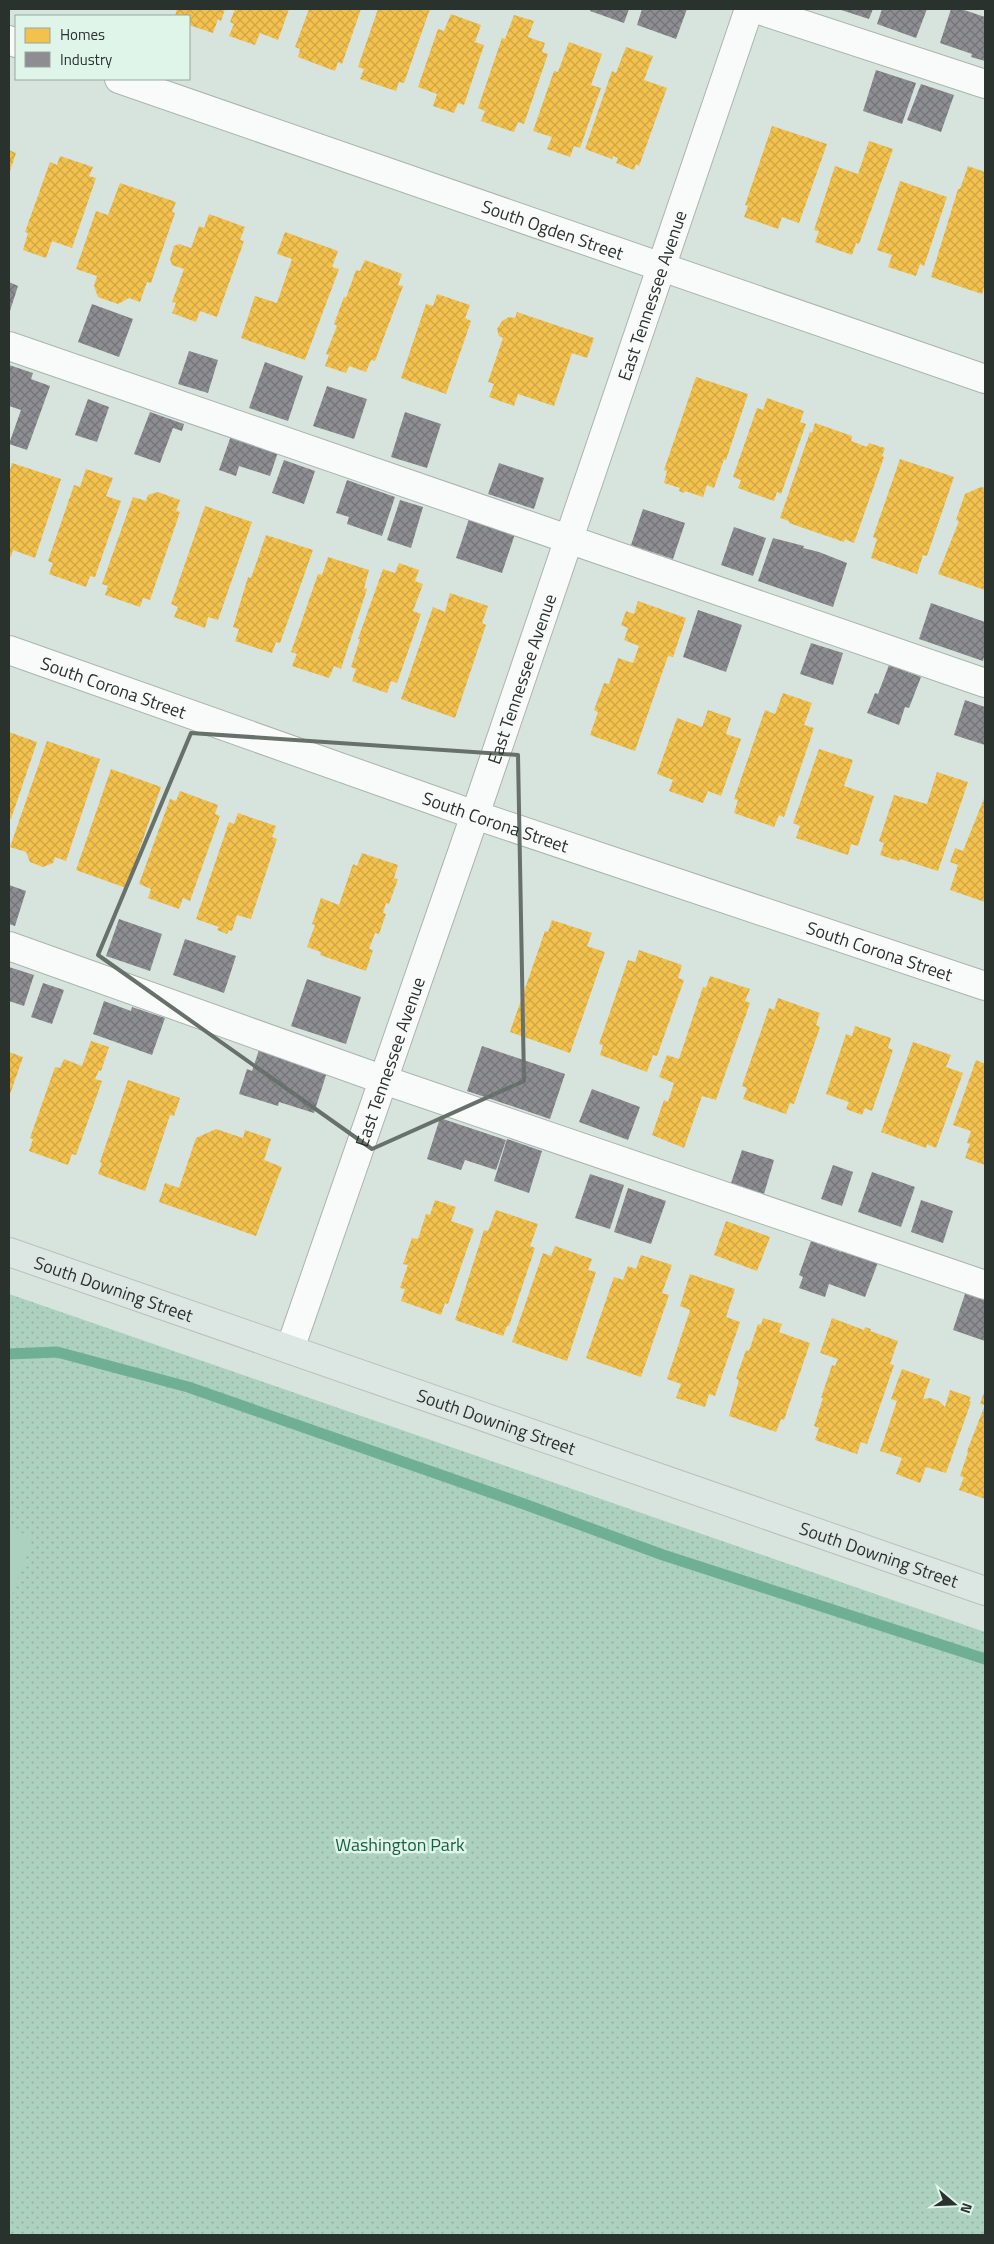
<svg xmlns="http://www.w3.org/2000/svg" width="994" height="2244" viewBox="0 0 994 2244" font-family="'Titillium Web',sans-serif">
<defs>
<pattern id="green-dots" width="8" height="8" patternUnits="userSpaceOnUse" patternTransform="scale(1.25)"><rect width="8" height="8" fill="#acd1be"/><path d="M2 2h.1M6 6h.1" fill="none" stroke="#94b4a4" stroke-width="1.8" stroke-linecap="round"/></pattern>
<pattern id="homes-cross-hatch" width="8" height="8" patternUnits="userSpaceOnUse" patternTransform="scale(1.25)"><rect width="8" height="8" fill="#f2c14e"/><path d="M0 0l8 8M0 8l8-8" fill="none" stroke="#d0a644"/></pattern>
<pattern id="industry-cross-hatch" width="8" height="8" patternUnits="userSpaceOnUse" patternTransform="scale(1.25)"><rect width="8" height="8" fill="#8d8d92"/><path d="M0 0l8 8M0 8l8-8" fill="none" stroke="#737478"/></pattern>
</defs>
<rect width="100%" height="100%" fill="#d7e3dd"/>
<path fill="url(#green-dots)" d="M9 1294 985 1632V2235H9Z"/>
<path fill="#acd1be" d="M9 1528 33 1537 9 1603Z"/>
<g fill="url(#homes-cross-hatch)">
<path d="M177 9H225L221 21 218 19 213 33 189 25V16H175Z"/>
<path d="M235 9H289L278 40 260 33 255 45 229 36 234 24 230 22Z"/>
<path d="M309 9H361L342 64 338 62 335 71 298 57 300 49 295 47Z"/>
<path d="M378 9H430L404 83 399 82 396 91 360 79 364 69 358 67Z"/>
<path d="M451 14 481 25 475 42 484 45 464 105 458 103 454 113 433 106 437 94 418 87 438 29 444 31Z"/>
<path d="M514 15 534 21 528 37 545 43 542 52 548 54 524 124 518 122 514 132 481 121 485 111 478 108 502 38 505 39Z"/>
<path d="M569 42 602 54 591 85 601 88 580 148 574 146 570 157 547 149 552 137 533 131 554 71 558 72Z"/>
<path d="M626 47 653 56 644 80 667 88 639 166 636 164 634 170 616 163 618 158 613 156 612 159 585 149 612 71 616 73Z"/>
<path d="M772 126 827 144 799 223 782 217 778 229 744 217 748 206 745 205Z"/>
<path d="M869 141 893 149 859 244 856 243 852 255 815 242 819 231 814 230 835 166 858 174Z"/>
<path d="M9 150 16 153 9 174Z"/>
<path d="M60 156 93 167 89 176 96 178 72 248 52 241 46 258 23 250 28 233 25 232 50 162 57 165Z"/>
<path d="M968 166 985 172V284L982 294 931 277 958 189H960Z"/>
<path d="M900 181 947 197 924 266 920 264 916 276 888 267 892 255 877 250Z"/>
<path d="M120 183 176 202 172 212 175 213 151 283 147 282 140 302 129 298 118 304 98 297 94 286 97 276 76 269 96 211 108 215Z"/>
<path d="M209 214 245 227 240 240 244 241 217 317 200 311 196 322 172 313 176 303 172 302 184 269 172 265 170 259 174 246 179 244 191 248 199 226 204 228Z"/>
<path d="M285 232 338 251 332 267 339 269 305 360 241 338 255 296 277 303 292 259 277 254Z"/>
<path d="M365 260 402 274 398 285 403 286 375 361 371 360 366 372 349 366 346 373 325 366 329 355 326 354 337 326 334 324 344 297 346 298 356 270 360 271Z"/>
<path d="M437 294 470 305 465 318 471 321 446 394 401 378 426 304 433 306Z"/>
<path d="M517 312 594 338 587 358 572 353 554 406 518 394 514 406 489 397 494 384 488 382 503 338 499 336 497 329 502 321 509 317 515 318Z"/>
<path d="M696 377 748 394 726 460 724 459 714 488 707 485 703 497 685 491 684 493 679 491 680 488 664 483 667 471 664 470Z"/>
<path d="M767 398 804 411 800 422 806 424 781 494 777 492 774 501 738 488 741 480 733 477 757 408 763 410Z"/>
<path d="M815 423 852 436 851 441 867 447 869 443 885 448 882 456 884 457 854 543 845 539 844 542 789 523V521L780 518 810 432 812 433Z"/>
<path d="M900 459 954 477 927 556 923 555 917 574 871 558 877 539 873 537Z"/>
<path d="M12 463 61 479 35 558 13 550 11 557 9 556V474Z"/>
<path d="M86 469 113 478 106 496 121 501 95 577 90 576 86 587 49 574 53 563 48 561 74 485 80 487Z"/>
<path d="M981 487 985 488V590L938 574 959 521 956 520 965 494Z"/>
<path d="M158 492 180 500 176 511 180 512 150 600 143 598 140 607 105 595 108 586 102 584 133 497 146 501 148 495Z"/>
<path d="M205 506 252 522 218 620 208 617 205 628 174 617 178 607 171 604Z"/>
<path d="M266 535 313 550 280 643 276 642 272 653 235 641 239 629 233 627 248 577 251 578Z"/>
<path d="M328 557 369 570 364 588 367 589 341 669 334 666 329 678 292 666 297 654 291 652 318 574 322 575Z"/>
<path d="M399 563 419 570 415 581 423 584 413 611 421 614 397 683 391 681 387 693 352 681 356 669 351 667 360 639H358L383 569 395 573Z"/>
<path d="M450 593 488 606 482 623 486 625 455 718 401 699 433 607 445 612Z"/>
<path d="M638 601 686 618 673 657 668 656 635 751 590 735 598 712 594 710 604 683 609 684 618 658 633 663 639 646 624 640 628 628 621 625 626 611 634 614Z"/>
<path d="M783 693 812 703 804 725 814 728 784 817 779 815 774 827 734 813 738 800 734 799 765 710 775 714Z"/>
<path d="M708 710 731 718 726 734 741 739 721 796 708 791 703 803 669 791 673 780 657 774 677 718 702 727Z"/>
<path d="M9 732 37 742 11 819 9 818Z"/>
<path d="M47 741 100 759 66 861 55 857 53 863 43 867 30 862 26 852 10 847Z"/>
<path d="M819 749 853 760 844 786 874 796 858 846 851 844 848 855 796 838 800 826 793 823Z"/>
<path d="M111 769 161 787 126 888 76 870Z"/>
<path d="M937 772 968 782 938 871 900 859 899 861 880 855 884 843 879 841 894 795 927 804Z"/>
<path d="M180 791 218 805 215 814 220 816 190 901 183 898 179 909 148 898 151 889 139 884 170 799 176 801Z"/>
<path d="M985 796V902L950 890 958 865 950 862 955 848 963 851Z"/>
<path d="M238 813 276 826 272 837 277 839 251 919 237 915 232 931 229 930 227 934 217 930 219 927 196 919 229 822 234 824Z"/>
<path d="M362 853 398 865 394 878 398 879 389 904 386 903 383 913 386 914 379 934 375 933 369 949 373 950 366 971 320 955 321 952 307 947 315 925 312 924 321 898 339 905 353 864 357 866Z"/>
<path d="M552 920 592 933 587 946 605 952 570 1053 510 1032 545 931 548 932Z"/>
<path d="M639 950 682 965 678 978 684 980 657 1056 653 1055 647 1072 600 1055 603 1045 599 1044 628 960 635 962Z"/>
<path d="M710 976 750 989 745 1001 750 1003 716 1100 702 1096 684 1148 652 1135 664 1100 668 1102 674 1083 659 1077 667 1055 679 1059 703 987 706 988Z"/>
<path d="M778 998 820 1013 816 1025 820 1027 794 1104 790 1103 786 1114 743 1099 747 1088 742 1086 769 1008 774 1010Z"/>
<path d="M855 1026 891 1038 888 1048 893 1050 872 1111 865 1108 862 1115 846 1109 849 1102 826 1094 846 1034 852 1036Z"/>
<path d="M91 1041 109 1047 101 1071 99 1070 95 1079 102 1081 76 1155 72 1154 68 1165 29 1151 33 1139 30 1138 55 1067 60 1068 64 1059 82 1066Z"/>
<path d="M913 1042 951 1055 946 1067 963 1073 936 1148 927 1144 926 1148 881 1132Z"/>
<path d="M9 1052 23 1057 9 1097Z"/>
<path d="M976 1060 985 1064V1165L965 1158 970 1144 967 1143 971 1131 953 1125Z"/>
<path d="M128 1080 180 1098 174 1116 170 1115 145 1191 98 1174 102 1163 100 1162Z"/>
<path d="M216 1129 243 1138 245 1130 271 1139 264 1160 282 1167 256 1236 159 1202 165 1183 179 1188 196 1138Z"/>
<path d="M435 1200 456 1207 451 1221 474 1229 448 1304 445 1303 441 1315 401 1301 405 1289 400 1288 408 1265 403 1264 412 1238 418 1239 426 1214 430 1215Z"/>
<path d="M496 1210 538 1224 530 1246 535 1248 509 1326H507L503 1336 455 1320 484 1230 488 1231Z"/>
<path d="M726 1221 770 1237 757 1271 714 1255Z"/>
<path d="M555 1246 592 1259 588 1270 596 1272 567 1361 512 1342 543 1253 551 1256Z"/>
<path d="M641 1255 672 1265 662 1293 669 1295 641 1377 586 1358 614 1277 623 1280 628 1266 636 1269Z"/>
<path d="M690 1274 735 1289 726 1317 740 1322 715 1396 709 1394 705 1407 676 1398 681 1384 667 1379 690 1310 680 1306Z"/>
<path d="M763 1318 782 1324 779 1332 810 1343 784 1420 781 1419 776 1432 729 1416 739 1380 736 1379 746 1350 749 1351 758 1324 761 1325Z"/>
<path d="M832 1318 864 1330 865 1327 871 1329 870 1331 898 1341 890 1364 894 1365 867 1444 861 1442 857 1454 815 1440 819 1428 814 1426 823 1398H821L832 1365 835 1366 838 1359 820 1353Z"/>
<path d="M902 1369 930 1379 923 1399 930 1398 939 1401 945 1407 950 1390 971 1397 969 1401 971 1402 946 1473 926 1467 920 1483 896 1474 902 1458 880 1451 897 1401 891 1399Z"/>
<path d="M985 1390V1499L959 1490 964 1477 960 1476 968 1452 967 1451 985 1405 980 1404Z"/>
</g>
<g fill="url(#industry-cross-hatch)">
<path d="M591 9H629L624 23 590 11Z"/>
<path d="M642 9H687L676 39 637 25Z"/>
<path d="M838 9H873L869 19Z"/>
<path d="M882 9H927L916 38 877 24Z"/>
<path d="M951 9H961L985 17V61L971 57 972 54 940 43Z"/>
<path d="M876 70 916 83 902 124 863 111Z"/>
<path d="M921 84 954 95 941 132 907 120Z"/>
<path d="M9 282 18 286 9 314Z"/>
<path d="M92 304 133 319 119 357 78 342Z"/>
<path d="M189 351 218 360 208 393 178 384Z"/>
<path d="M265 362 303 376 288 421 249 408Z"/>
<path d="M9 365 33 373 31 379 50 386 27 450 9 444 21 410 9 406Z"/>
<path d="M327 386 367 399 354 439 313 426Z"/>
<path d="M88 399 109 407 97 442 75 435Z"/>
<path d="M150 412 184 424 182 431 173 428 160 463 134 454Z"/>
<path d="M405 412 441 424 427 468 391 457Z"/>
<path d="M232 433 279 449 270 476 239 466 236 476 219 470Z"/>
<path d="M284 460 315 471 304 504 272 493Z"/>
<path d="M499 463 544 478 534 509 488 494Z"/>
<path d="M347 480 395 497 382 536 347 524 349 517 336 513Z"/>
<path d="M400 500 423 507 411 548 387 540Z"/>
<path d="M643 509 685 523 673 559 631 545Z"/>
<path d="M470 516 516 531 502 573 456 558Z"/>
<path d="M734 527 766 538 753 576 721 565Z"/>
<path d="M773 538 804 546 803 548 819 552 847 563 833 607 758 581Z"/>
<path d="M931 603 985 622V654L983 661 919 639Z"/>
<path d="M698 610 742 625 726 672 683 657Z"/>
<path d="M811 643 843 653 833 685 800 674Z"/>
<path d="M889 665 921 677 909 708 905 707 899 725 867 713 875 693 878 694Z"/>
<path d="M965 700 985 707V745L954 735Z"/>
<path d="M9 885 26 891 15 926 9 924Z"/>
<path d="M119 919 162 934 150 971 106 956Z"/>
<path d="M185 939 236 956 224 993 173 975Z"/>
<path d="M9 967 34 975 24 1006 9 1001Z"/>
<path d="M307 979 361 997 346 1044 291 1026Z"/>
<path d="M43 983 64 990 52 1024 31 1017Z"/>
<path d="M104 1001 131 1011 132 1007 165 1018 152 1055 93 1034Z"/>
<path d="M482 1046 565 1074 550 1119 467 1091Z"/>
<path d="M259 1050 327 1072 314 1113 279 1102 278 1106 239 1094 247 1069 252 1071Z"/>
<path d="M592 1089 640 1107 628 1140 579 1122Z"/>
<path d="M440 1118 506 1140 496 1170 465 1160 461 1170 427 1159Z"/>
<path d="M507 1139 542 1151 529 1193 494 1181Z"/>
<path d="M742 1150 774 1160 764 1194 731 1183Z"/>
<path d="M833 1165 853 1172 842 1206 821 1199Z"/>
<path d="M872 1172 915 1187 901 1227 858 1212Z"/>
<path d="M590 1174 624 1185 610 1229 575 1218Z"/>
<path d="M628 1188 666 1201 651 1244 614 1232Z"/>
<path d="M921 1200 953 1211 943 1243 911 1232Z"/>
<path d="M811 1241 841 1252 844 1244 880 1257 865 1297 829 1284 825 1297 799 1288 803 1277 799 1275Z"/>
<path d="M966 1291 985 1298V1341L953 1330Z"/>
</g>
<g fill="none" stroke-linecap="round" stroke-linejoin="round">
<path stroke="#6fb094" stroke-width="11" d="M9 1354 57 1352 188 1387 524 1504 663 1555 985 1659"/>
<g stroke="#abb4af" stroke-width="30">
<g id="minor">
<path d="M756 9 985 84"/>
<path d="M9 40 16 43"/>
<path id="s1" d="M119 79 985 379"/>
<path d="M9 346 985 683"/>
<path id="s2" d="M9 650 475 815 985 986"/>
<path d="M9 946 384 1080 985 1285"/>
<path id="s3" d="M290 1349 475 815 749 9"/>
</g>
</g>
<g stroke="#bac0be" stroke-width="30">
<g id="major">
<path id="s4" d="M9 1252 985 1591"/>
</g>
</g>
<use href="#minor" stroke="#f9fbfa" stroke-width="28"/>
<use href="#major" stroke="#dce6e2" stroke-width="28"/>
</g>
<path fill="none" stroke="#67706b" stroke-width="4" stroke-linejoin="round" d="M191 733 518 755 524 1081 372 1149 98 955Z"/>
<g text-anchor="middle" dominant-baseline="central" stroke-width="5" stroke-linejoin="round" paint-order="stroke">
<g font-size="18" fill="#2a322e" stroke="#dff5e9">
<text stroke="none"><textPath href="#s1" startOffset="459">South Ogden Street</textPath></text>
<text stroke="none"><textPath href="#s3" startOffset="1114">East Tennessee Avenue</textPath></text>
<text stroke="none"><textPath href="#s3" startOffset="709">East Tennessee Avenue</textPath></text>
<text stroke="none"><textPath href="#s2" startOffset="111">South Corona Street</textPath></text>
<text stroke="none"><textPath href="#s2" startOffset="516">South Corona Street</textPath></text>
<text stroke="none"><textPath href="#s2" startOffset="921">South Corona Street</textPath></text>
<text stroke="none"><textPath href="#s3" startOffset="304">East Tennessee Avenue</textPath></text>
<text stroke="none"><textPath href="#s4" startOffset="111">South Downing Street</textPath></text>
<text stroke="none"><textPath href="#s4" startOffset="516">South Downing Street</textPath></text>
<text stroke="none"><textPath href="#s4" startOffset="921">South Downing Street</textPath></text>
</g>
<g font-size="18" fill="#1c5e43" stroke="#dff5e9">
<text x="400" y="1844">Washington Park</text>
</g>
</g>
<rect width="994" height="2244" fill="none" stroke="#2a322e" stroke-width="20"/>
<rect x="15" y="15" width="175" height="65" fill="#dff5e9" stroke="#97a79e"/>
<rect x="25" y="28" width="25" height="15" fill="#f2c14e" stroke="#97a79e"/>
<text x="60" y="40" font-size="15" fill="#2a322e">Homes</text>
<rect x="25" y="52" width="25" height="15" fill="#8d8d92" stroke="#97a79e"/>
<text x="60" y="65" font-size="15" fill="#2a322e">Industry</text>
<g transform="translate(954 2204) rotate(109)" stroke="#dff5e9" stroke-width="4" paint-order="stroke">
<path d="M0-4L9 19L0 12L-9 19Z" fill="#2a322e"/>
<text y="-8" font-size="14" font-weight="bold" text-anchor="middle" fill="#2a322e">N</text>
</g>
</svg>
